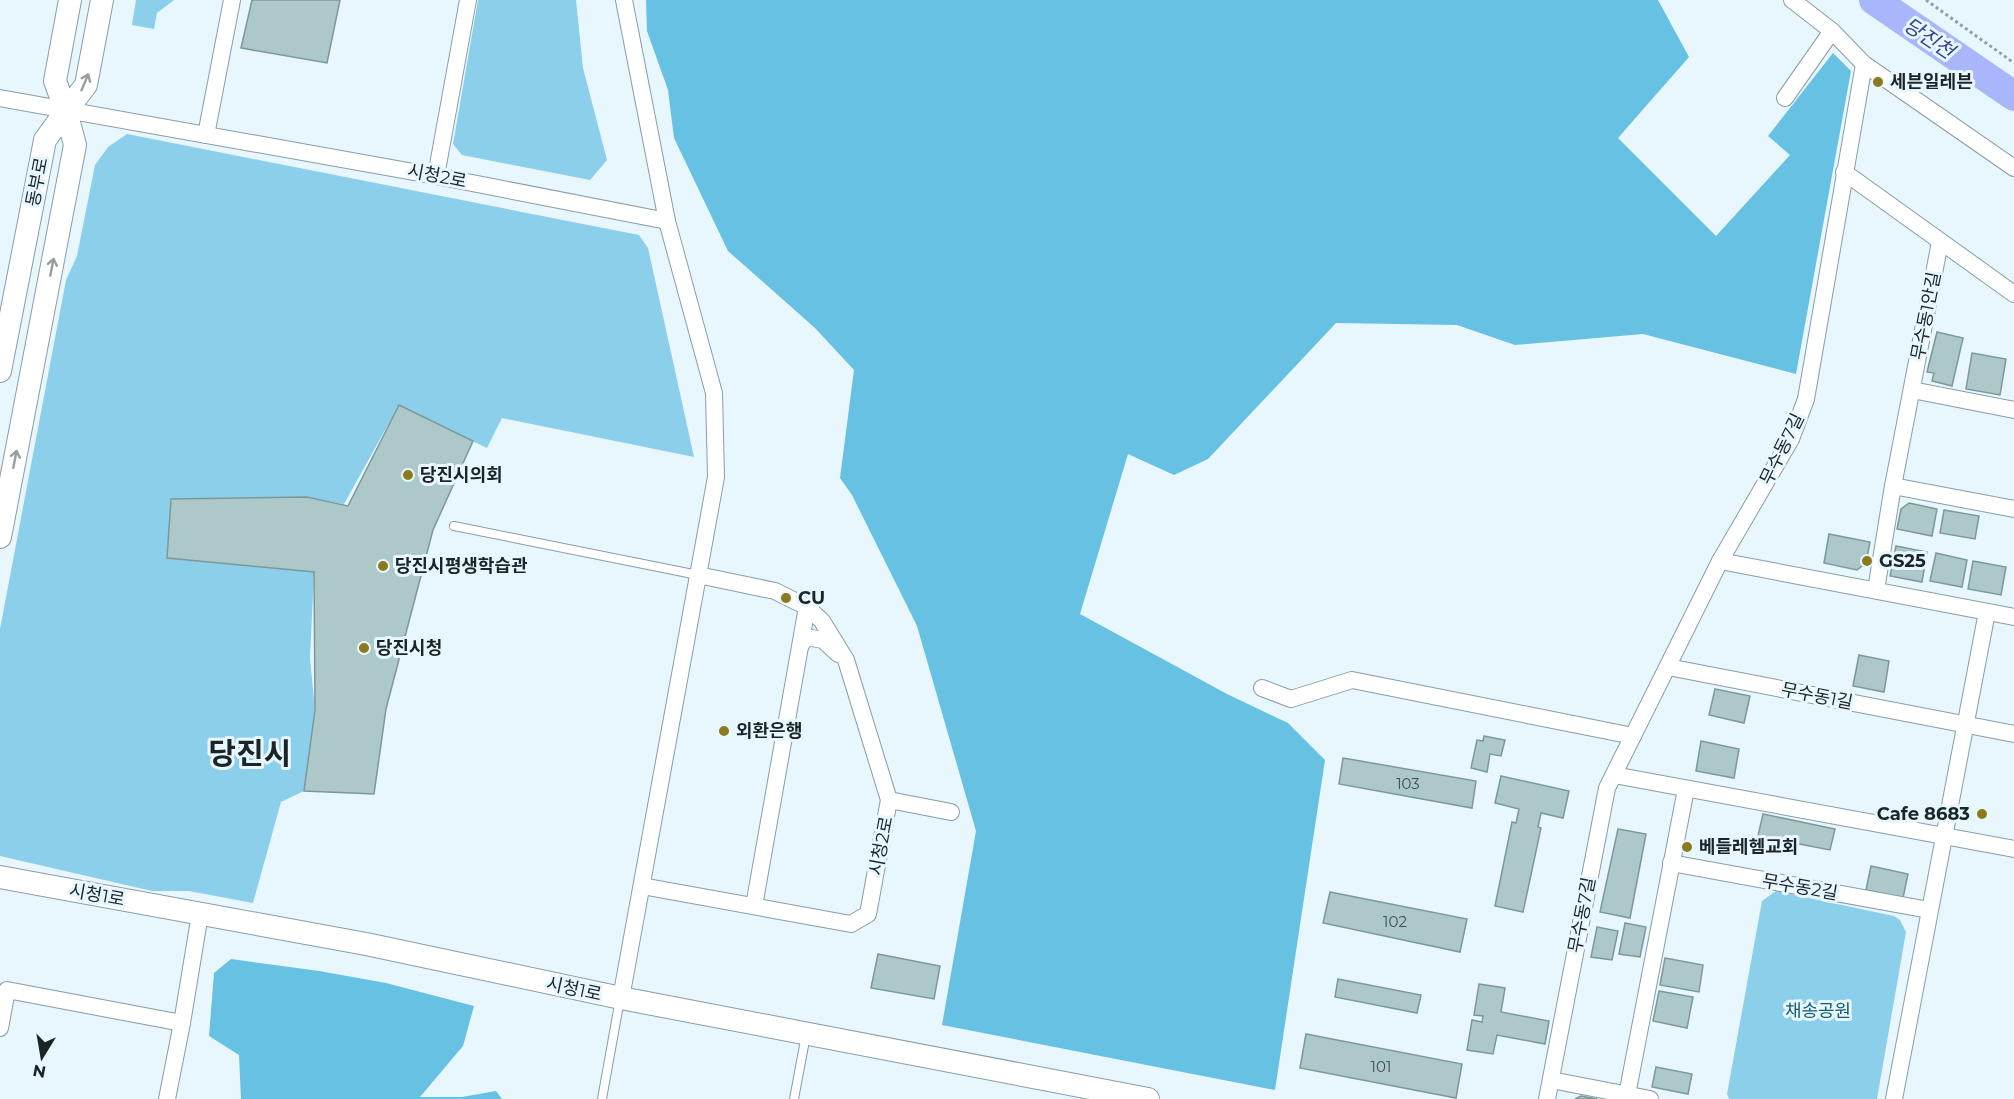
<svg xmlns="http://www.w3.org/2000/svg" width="2014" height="1099" viewBox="0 0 2014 1099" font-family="Montserrat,'Noto Sans KR',sans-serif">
<rect width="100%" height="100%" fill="#e8f7fd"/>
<g fill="#8ccfea">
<path d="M136 0H174L157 13 154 29 132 25Z"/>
<path d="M478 0H576L583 68 607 160 590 180 462 155 453 144Z"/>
<path d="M127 134 639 235 648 248 694 457 502 418 487 448 399 405 344 504 307 497 171 499 167 558 314 572 310 658 315 710 304 791 281 802 253 903 189 891H152L0 856V629L66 280 77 256 95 165 108 147Z"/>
<path d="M1776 891 1894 916 1900 920 1906 932 1877 1099H1729L1727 1094 1762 901Z"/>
</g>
<g fill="#66c1e2">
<path d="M646 0H1658L1689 57 1618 138 1716 236 1790 155 1768 136 1833 53 1851 71 1796 374 1643 334 1515 345 1457 325 1336 323 1208 459 1174 475 1128 454 1080 614 1227 694 1288 723 1325 760 1275 1090 942 1025 976 831 917 626 852 495 840 478 854 370 815 328 728 251 674 138 668 90 647 31Z"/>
<path d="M231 959 319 971 386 983 474 1006 463 1046 420 1097H462L496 1091 502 1099H241L239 1055 209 1036 214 973Z"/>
</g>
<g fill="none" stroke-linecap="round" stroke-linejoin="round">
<path stroke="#a9b6fb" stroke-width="30" d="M1874 0 2014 96"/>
</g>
<g fill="#acc8c9" stroke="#7d9899" stroke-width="1.5">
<path d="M252 0H340L327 63 241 48Z"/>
<path d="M1937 332 1963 338 1952 386 1932 381 1934 373 1927 372Z"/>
<path d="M1972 353 2006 359 2000 395 1966 389Z"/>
<path d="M399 405 473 441 433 530 386 709 374 794 304 791 315 710 314 572 167 558 171 499 307 497 348 506Z"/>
<path d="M1909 503 1937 509 1932 536 1897 529 1901 509Z"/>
<path d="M1944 510 1979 516 1975 539 1940 533Z"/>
<path d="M1829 534 1870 542 1866 563 1857 570 1824 563Z"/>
<path d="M1896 546 1927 552 1922 582 1890 576Z"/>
<path d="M1936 553 1967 560 1962 587 1930 581Z"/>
<path d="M1973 561 2006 567 2001 595 1968 589Z"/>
<path d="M1859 655 1889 661 1884 692 1853 686Z"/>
<path d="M1715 689 1750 696 1744 723 1709 715Z"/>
<path d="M1484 736 1505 740 1501 756 1490 754 1487 772 1471 768 1477 740 1483 741Z"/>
<path d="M1701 741 1739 749 1734 778 1696 771Z"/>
<path d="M1343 758 1476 781 1472 808 1339 784Z"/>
<path d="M1501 776 1569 791 1563 818 1541 813 1538 827 1541 828 1523 912 1495 906 1512 822 1516 823 1519 809 1495 803Z"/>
<path d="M1763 814 1835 829 1830 850 1758 836Z"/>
<path d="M1618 829 1646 834 1630 918 1600 912Z"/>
<path d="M1871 866 1908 874 1903 898 1866 890Z"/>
<path d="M1330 892 1467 919 1460 952 1323 923Z"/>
<path d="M1625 923 1646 927 1640 957 1619 954Z"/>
<path d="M1597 927 1618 931 1612 960 1591 957Z"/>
<path d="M878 954 940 966 934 999 871 988Z"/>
<path d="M1665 958 1703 965 1699 992 1660 985Z"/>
<path d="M1338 979 1421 995 1417 1013 1335 997Z"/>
<path d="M1479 984 1505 988 1501 1012 1549 1021 1545 1044 1497 1035 1493 1054 1467 1050 1472 1020 1482 1022 1483 1016 1474 1015Z"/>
<path d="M1659 991 1693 997 1687 1028 1653 1021Z"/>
<path d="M1306 1034 1462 1064 1456 1098 1300 1068Z"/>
<path d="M1656 1067 1692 1074 1688 1094 1652 1087Z"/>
<path d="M1581 1096 1597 1099H1575Z"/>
</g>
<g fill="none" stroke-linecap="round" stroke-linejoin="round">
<g stroke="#879ea8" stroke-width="10">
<g id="lane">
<path d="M454 526 698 575"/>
<path d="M602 1099 620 999"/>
<path d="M794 1099 806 1035"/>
</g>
</g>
<g stroke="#879ea8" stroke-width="18">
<g id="street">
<path d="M1792 0 1832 31 1864 64 2014 168"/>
<path d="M0 98 436 176 667 221"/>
<path d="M1785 98 1832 31"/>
<path d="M206 135 232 0"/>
<path d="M1844 172 2014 294"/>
<path d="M436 176 468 0"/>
<path d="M1912 390 2014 410"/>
<path d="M1893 486 2014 509"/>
<path d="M1720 561 2014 617"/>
<path d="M1876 590 1893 486 1940 242"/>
<path d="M801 645 806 637 823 640 838 654"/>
<path d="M1668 667 2014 734"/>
<path d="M1262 688 1291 699 1352 680 1633 736"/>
<path d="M1614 775 2014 849"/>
<path d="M889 800 951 812"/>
<path d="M1671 863 1929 910"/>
<path d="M642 886 851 924 868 914 889 800 846 660 822 621 807 607 775 591 698 575"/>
<path d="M754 906 807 607"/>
<path d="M621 998 716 477 714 393 667 221 624 0"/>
<path d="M0 1028 7 990 182 1023 200 914"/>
<path d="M1551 1080 1650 1099"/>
<path d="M1627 1095 1686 789"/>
<path d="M167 1099 182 1023"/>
<path d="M1547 1099 1607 788 1720 561 1791 439 1806 399 1864 64"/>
<path d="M1894 1099 1987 612"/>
</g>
</g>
<g stroke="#879ea8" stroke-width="24">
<g id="secondary">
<path d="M0 371 45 140 66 111 55 81 70 0"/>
<path d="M0 537 75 145 66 111 86 85 102 0"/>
<path d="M0 877 366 944 621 998 1148 1099"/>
</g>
</g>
<path stroke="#929fa4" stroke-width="3" stroke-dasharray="3 3" stroke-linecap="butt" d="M1926 0 2014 63"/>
<use href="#lane" stroke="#fff" stroke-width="8"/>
<use href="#street" stroke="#fff" stroke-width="16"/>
<use href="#secondary" stroke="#fff" stroke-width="22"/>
</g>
<defs><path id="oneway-shaft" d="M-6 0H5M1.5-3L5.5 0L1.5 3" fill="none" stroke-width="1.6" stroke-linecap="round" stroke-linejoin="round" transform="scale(1.5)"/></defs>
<g stroke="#989d9e">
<use href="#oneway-shaft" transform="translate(85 82) rotate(-67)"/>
<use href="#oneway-shaft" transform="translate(52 267) rotate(-79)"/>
<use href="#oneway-shaft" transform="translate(15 459) rotate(-79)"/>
</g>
<g fill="#8c7a20" stroke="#e8f7fd" stroke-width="2">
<circle cx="1878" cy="82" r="6"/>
<circle cx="408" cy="475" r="6"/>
<circle cx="1867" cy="561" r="6"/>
<circle cx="383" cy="566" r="6"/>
<circle cx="786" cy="598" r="6"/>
<circle cx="364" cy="648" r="6"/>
<circle cx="724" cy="731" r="6"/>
<circle cx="1982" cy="814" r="6"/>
<circle cx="1687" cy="847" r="6"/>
</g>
<g text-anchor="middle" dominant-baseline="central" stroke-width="6" stroke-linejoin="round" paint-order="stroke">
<g font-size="15" fill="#3f4e50">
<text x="1408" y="783">103</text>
<text x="1395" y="921">102</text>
<text x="1381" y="1066">101</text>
</g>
<g font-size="18" font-weight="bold" fill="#1b2528" stroke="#e8f7fd" text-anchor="start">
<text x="1890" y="82">세븐일레븐</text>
<text x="420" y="475">당진시의회</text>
<text x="1879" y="561">GS25</text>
<text x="395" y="566">당진시평생학습관</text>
<text x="798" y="598">CU</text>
<text x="376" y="648">당진시청</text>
<text x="736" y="731">외환은행</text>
<text x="1970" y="814" text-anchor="end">Cafe 8683</text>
<text x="1699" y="847">베들레헴교회</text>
</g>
<g font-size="18" fill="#1b2528" stroke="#e8f7fd">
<text transform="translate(437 176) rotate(11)">시청2로</text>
<text transform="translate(37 182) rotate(-79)">동부로</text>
<text transform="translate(1926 316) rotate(-79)">무수동1안길</text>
<text transform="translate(1782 449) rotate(-64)">무수동7길</text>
<text transform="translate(1817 696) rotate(11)">무수동1길</text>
<text transform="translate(881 846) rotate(-79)">시청2로</text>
<text transform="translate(1800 887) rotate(10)">무수동2길</text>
<text transform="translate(97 895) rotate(10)">시청1로</text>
<text transform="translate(1582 915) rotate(-79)">무수동7길</text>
<text transform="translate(574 989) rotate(12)">시청1로</text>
</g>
<g font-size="18" fill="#115b73" stroke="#e8f7fd">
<text x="1818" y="1011">채송공원</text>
</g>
<g font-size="20" font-style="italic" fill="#3a4190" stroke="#e8f7fd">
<text transform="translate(1929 38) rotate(34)">당진천</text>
</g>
<g font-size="30" font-weight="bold" fill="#1b2528" stroke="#e8f7fd">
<text x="250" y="753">당진시</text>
</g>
</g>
<g transform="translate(42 1057) rotate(191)" stroke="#e8f7fd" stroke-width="4.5" paint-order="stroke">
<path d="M0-4.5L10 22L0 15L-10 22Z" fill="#1b2528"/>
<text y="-9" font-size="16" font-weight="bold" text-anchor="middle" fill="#1b2528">N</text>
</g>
</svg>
